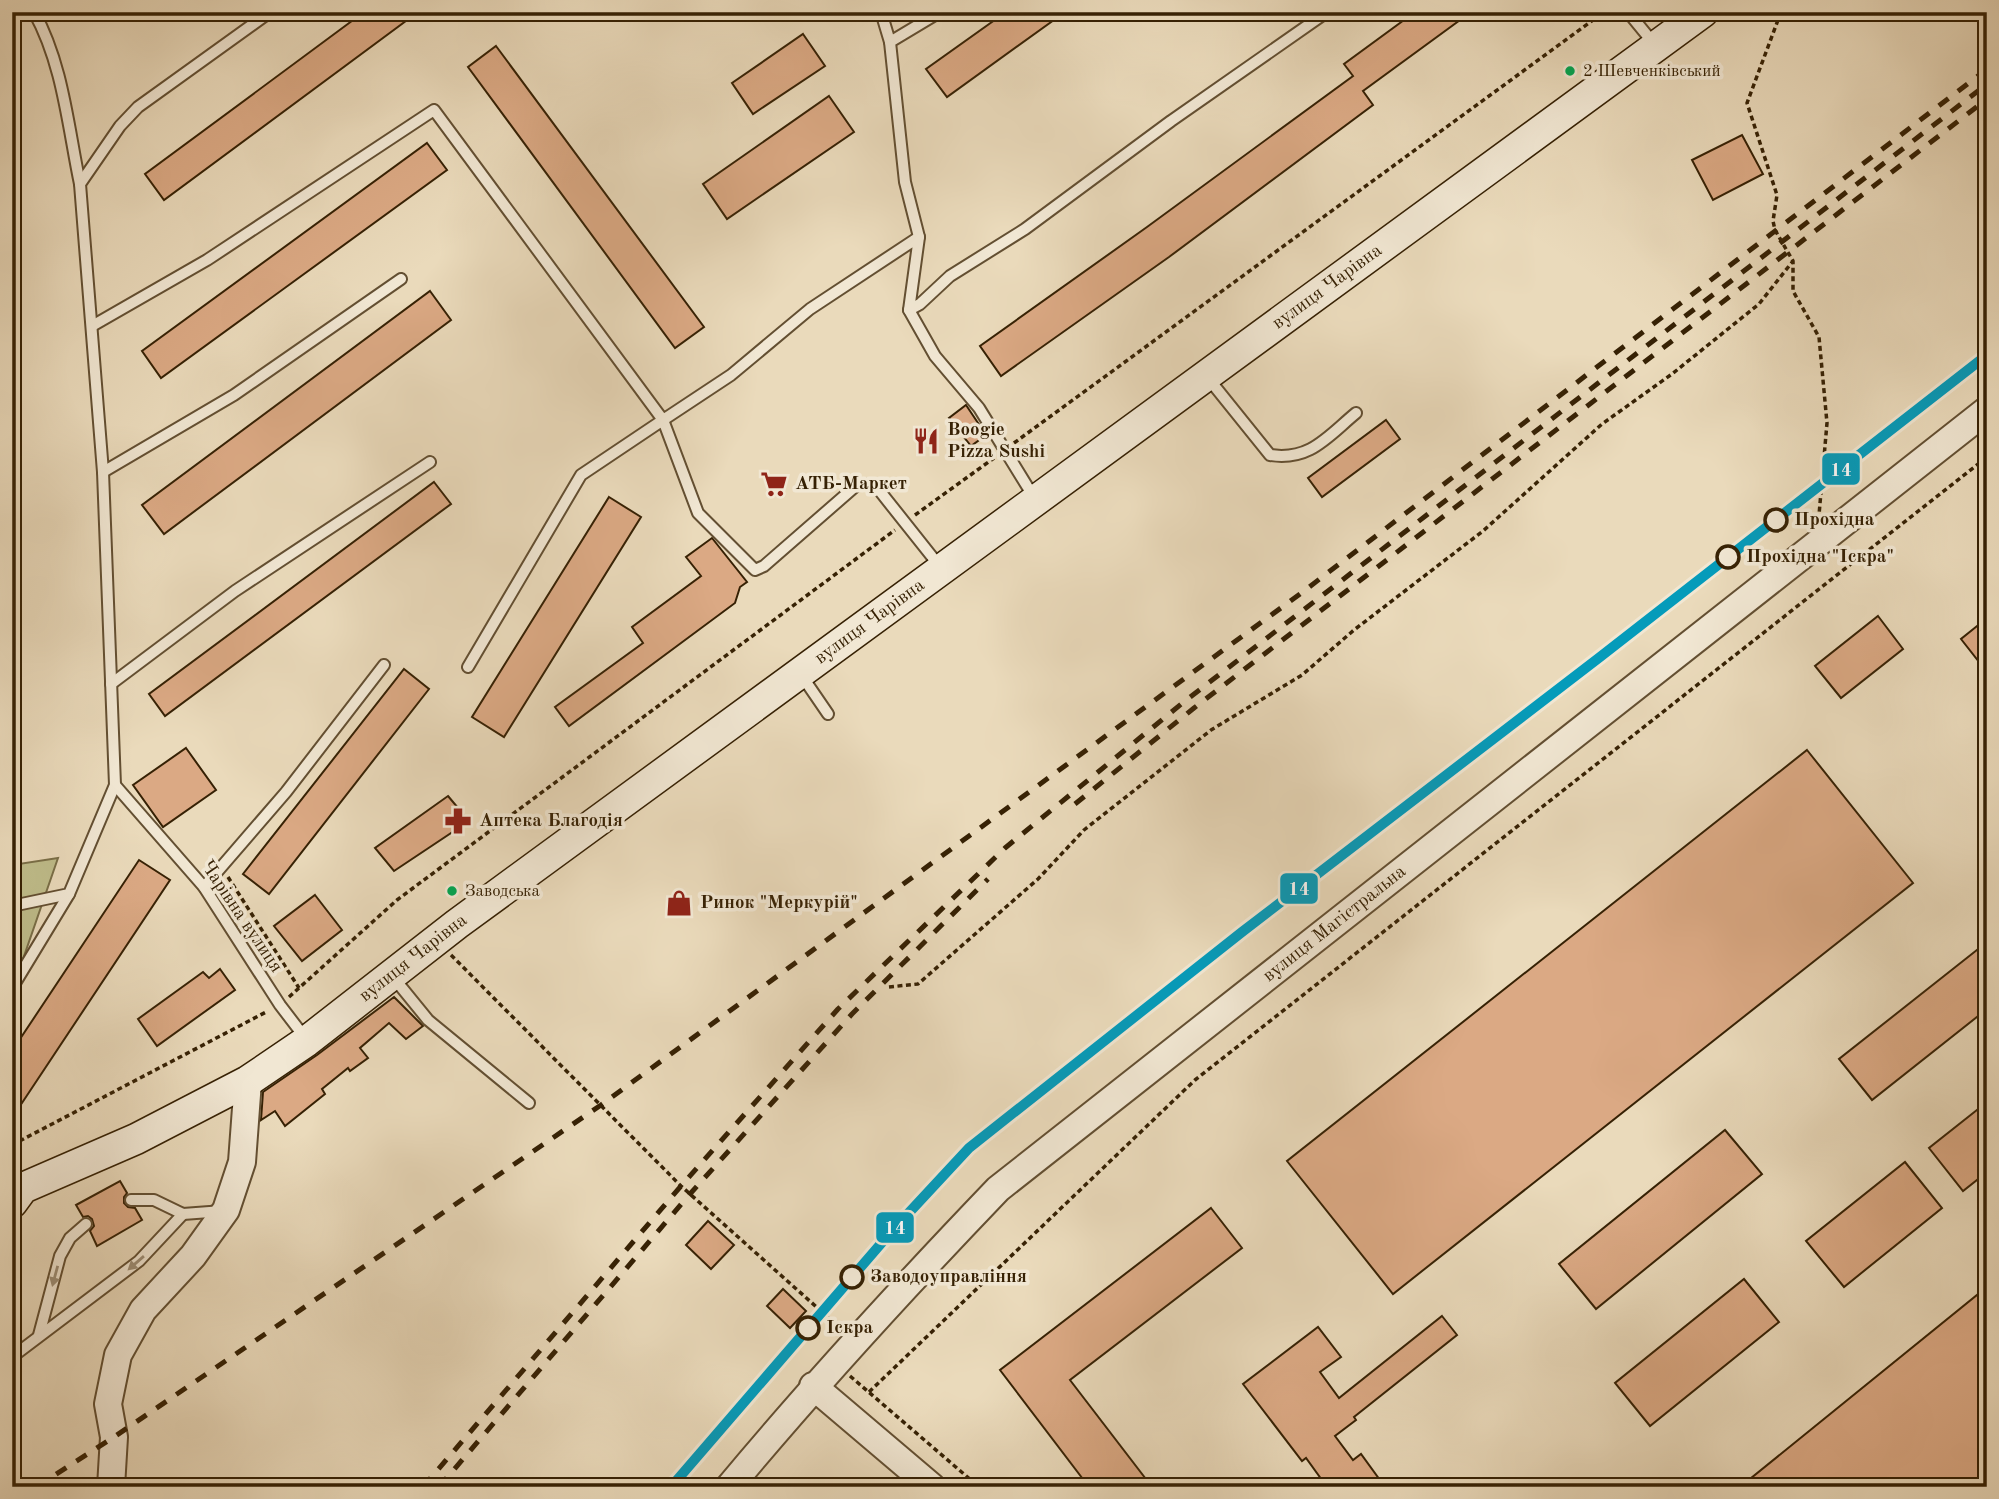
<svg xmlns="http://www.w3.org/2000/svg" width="1999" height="1499" viewBox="0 0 1999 1499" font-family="'Old Standard TT',serif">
<rect width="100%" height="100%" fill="#eadabb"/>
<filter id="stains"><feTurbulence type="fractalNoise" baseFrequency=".00286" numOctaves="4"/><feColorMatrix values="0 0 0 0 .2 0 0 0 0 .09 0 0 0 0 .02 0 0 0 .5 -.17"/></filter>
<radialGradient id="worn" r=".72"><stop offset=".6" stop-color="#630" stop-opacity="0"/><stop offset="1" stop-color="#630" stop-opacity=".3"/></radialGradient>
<path fill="#bfbd8b" stroke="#7a6f48" stroke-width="2" d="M58 858 23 959 12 979V865Z"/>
<g fill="#dba984" stroke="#362104" stroke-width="2">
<path d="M364 12H418L164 200 145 174Z"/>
<path d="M1006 12H1065L947 97 926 69Z"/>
<path d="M1415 12H1471L1363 91 1373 105 1169 257 1001 376 980 346 1147 227 1353 76 1344 64Z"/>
<path d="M803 34 825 66 753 114 732 83Z"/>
<path d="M496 46 704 327 675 348 468 67Z"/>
<path d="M829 96 854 132 727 219 703 184Z"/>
<path d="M1742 135 1763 174 1713 200 1692 160Z"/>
<path d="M427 143 447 170 161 378 142 351Z"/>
<path d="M430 291 451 320 164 534 142 505Z"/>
<path d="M966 405 986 435 971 446 949 418Z"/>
<path d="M1386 420 1400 439 1322 497 1308 478Z"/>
<path d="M434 482 451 504 165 716 149 694Z"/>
<path d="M609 497 641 517 504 737 472 717Z"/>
<path d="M712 538 747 582 740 587 735 603 569 726 555 707 643 643 632 627 701 576 686 557Z"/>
<path d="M1878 616 1903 649 1841 698 1815 666Z"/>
<path d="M1987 618V672L1961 639Z"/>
<path d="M404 669 429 689 269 894 243 874Z"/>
<path d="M186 748 216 790 163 827 133 785Z"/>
<path d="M1807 750 1913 883 1393 1294 1287 1161Z"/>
<path d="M448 796 469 821 394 871 375 848Z"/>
<path d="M139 860 170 880 12 1118V1051Z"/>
<path d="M315 895 342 930 302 961 274 926Z"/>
<path d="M1987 942V1009L1872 1100 1839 1059Z"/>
<path d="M220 969 235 990 157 1046 138 1019 203 972 209 978Z"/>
<path d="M394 997 423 1026 406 1039 389 1023 360 1048 368 1058 350 1071 348 1068 322 1089 325 1094 285 1126 275 1111 261 1120 263 1092 317 1055Z"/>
<path d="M1987 1102V1172L1963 1191 1929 1148Z"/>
<path d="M1725 1130 1762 1174 1596 1309 1559 1264Z"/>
<path d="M1905 1162 1942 1208 1844 1287 1806 1241Z"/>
<path d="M120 1181 127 1193 124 1197V1203L128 1207 135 1208 142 1220 97 1246 90 1231 94 1226 92 1219 88 1216 83 1217 76 1205Z"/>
<path d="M1211 1208 1242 1248 1070 1380 1152 1487H1089L1000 1370Z"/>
<path d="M708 1221 734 1245 711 1269 686 1245Z"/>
<path d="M1744 1279 1779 1322 1650 1426 1615 1383Z"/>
<path d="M783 1289 806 1311 790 1328 767 1306Z"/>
<path d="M1977 1295 1987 1307V1487H1740Z"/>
<path d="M1442 1316 1457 1335 1354 1417 1356 1420 1335 1436 1353 1460 1361 1454 1385 1487H1327L1306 1458 1302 1461 1243 1384 1318 1327 1341 1357 1320 1372 1339 1398Z"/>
</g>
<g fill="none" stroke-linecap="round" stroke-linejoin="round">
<g stroke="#634f32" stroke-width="14">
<g id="service">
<path d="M34 12C63 64 68 127 80 184"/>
<path d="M881 12 890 42"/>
<path d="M1628 12 1655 45"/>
<path d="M919 237 905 182 890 42 940 12"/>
<path d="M909 310 920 304 950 276 1025 229 1171 121 1327 12"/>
<path d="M92 326 207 260 434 110 663 420 731 375 810 309 919 237 909 310 935 356 979 408 1035 499"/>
<path d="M1208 378 1270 455C1310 461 1327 437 1356 413"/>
<path d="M103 472 234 395 401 279"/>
<path d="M468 667 581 475 663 420 698 513 755 570 764 566 858 484H869L879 490 941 568"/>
<path d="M802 676 828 714"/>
<path d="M111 684 235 591 430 462"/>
<path d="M115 785 204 887 280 1005 306 1039"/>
<path d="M204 887 286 792 384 665"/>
<path d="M12 906 69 894 115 785 103 472 80 184 120 126 138 107 270 12"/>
<path d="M393 977 428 1020 529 1103"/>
<path d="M12 988 69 894"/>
<path d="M131 1200H154L183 1214 223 1211"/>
<path d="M39 1335 60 1256 70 1238 86 1224"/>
<path d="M12 1357 139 1261 183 1214"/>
</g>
</g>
<g stroke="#634f32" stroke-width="30">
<g id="tertiary">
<path d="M813 1386 932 1487"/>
<path d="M111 1487 114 1437 108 1404 118 1355 143 1310 193 1256 226 1210 242 1162 248 1081"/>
<path id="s1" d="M729 1487C815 1384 905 1286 998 1189L1987 410"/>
</g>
</g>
<g stroke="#362104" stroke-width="33">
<g id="secondary">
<path id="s2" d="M12 1203 23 1188 136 1139 248 1081 307 1041 457 924 1703 12"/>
</g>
</g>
<g stroke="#362104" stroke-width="3.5" stroke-dasharray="5 3.5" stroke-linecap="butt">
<path d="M1781 12 1747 103 1777 195 1773 221 1775 230 1793 261V291L1819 337 1827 423 1819 515"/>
<path d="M1014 443 1604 12"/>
<path d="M915 515 994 458"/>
<path d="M228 877 299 988"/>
<path d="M451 955 681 1186 840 1328"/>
<path d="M889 987 918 984 1038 879 1084 830 1211 730 1302 675 1354 630 1483 531 1602 424 1672 374 1759 304 1793 261"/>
<path d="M289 997 397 900 895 530"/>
<path d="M12 1145 268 1011"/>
<path d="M850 1376 979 1487"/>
<path d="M869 1392 1195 1080 1987 457"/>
</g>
<use href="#service" stroke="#f1e7d3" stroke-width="10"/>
<use href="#tertiary" stroke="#f1e7d3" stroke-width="26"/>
<use href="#secondary" stroke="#f1e7d3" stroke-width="30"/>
<g stroke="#362104" stroke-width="5" stroke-dasharray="12 12" stroke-linecap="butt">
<path d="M1075 804 1194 708 1987 99"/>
<path d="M36 1487 114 1437 601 1105 1300 594 1987 69"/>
<path d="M423 1487 681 1186 838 1009 1005 848 1185 701 1987 84"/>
<path d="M439 1487 690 1194 852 1014 988 879"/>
</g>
<g stroke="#f1e7d3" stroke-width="16">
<path id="tram-1" d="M671 1487 891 1232 969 1148 1242 932 1600 657 1987 355"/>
</g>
<use href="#tram-1" stroke="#059bba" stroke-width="10"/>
</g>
<defs><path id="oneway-solid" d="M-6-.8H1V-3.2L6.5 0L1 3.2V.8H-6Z" transform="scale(1.75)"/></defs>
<g fill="#9d8e76">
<use href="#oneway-solid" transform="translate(136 1263) rotate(139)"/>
<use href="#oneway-solid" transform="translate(55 1276) rotate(105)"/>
</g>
<defs>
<g id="restaurant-bare" transform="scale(2.1)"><path d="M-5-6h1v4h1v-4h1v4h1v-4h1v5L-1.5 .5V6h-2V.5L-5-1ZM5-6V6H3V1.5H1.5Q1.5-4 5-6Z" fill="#8f2418" stroke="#f1e7d3" stroke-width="2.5" paint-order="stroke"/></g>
<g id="supermarket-bare" transform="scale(2.1)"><path d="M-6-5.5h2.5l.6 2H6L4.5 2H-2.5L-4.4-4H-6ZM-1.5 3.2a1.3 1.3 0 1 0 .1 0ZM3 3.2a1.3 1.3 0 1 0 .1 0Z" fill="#8f2418" stroke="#f1e7d3" stroke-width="2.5" paint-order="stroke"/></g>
<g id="pharmacy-bare" transform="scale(2.1)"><path d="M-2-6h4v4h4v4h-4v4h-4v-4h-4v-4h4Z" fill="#8f2418" stroke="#f1e7d3" stroke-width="2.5" paint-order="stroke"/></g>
<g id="shop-bare" transform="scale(2.1)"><path d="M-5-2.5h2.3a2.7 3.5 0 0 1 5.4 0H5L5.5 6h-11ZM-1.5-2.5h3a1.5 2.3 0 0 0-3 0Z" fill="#8f2418" stroke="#f1e7d3" stroke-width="2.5" paint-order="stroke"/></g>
</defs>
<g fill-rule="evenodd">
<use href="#restaurant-bare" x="926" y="441"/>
<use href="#supermarket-bare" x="774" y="484"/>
<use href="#pharmacy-bare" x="458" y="821"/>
<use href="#shop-bare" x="679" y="903"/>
</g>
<g fill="#00a651" stroke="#f1e7d3" stroke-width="2.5">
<circle cx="1570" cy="71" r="6"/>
<circle cx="452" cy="891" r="6"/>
</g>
<g fill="#f1e7d3" stroke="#362104" stroke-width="3.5">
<circle cx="1776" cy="520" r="11"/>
<circle cx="1728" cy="557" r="11"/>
<circle cx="852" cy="1277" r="11"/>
<circle cx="808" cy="1328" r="11"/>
</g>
<g text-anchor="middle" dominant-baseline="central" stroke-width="7" stroke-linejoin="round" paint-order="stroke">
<g font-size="17" fill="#362104" stroke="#f1e7d3" text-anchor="start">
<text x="1583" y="71">2 Шевченківський</text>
<text x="465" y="891">Заводська</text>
</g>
<g font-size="19" fill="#362104" stroke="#f1e7d3">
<text stroke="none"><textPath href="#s2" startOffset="1608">вулиця Чарівна</textPath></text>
<text stroke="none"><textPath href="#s2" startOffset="1041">вулиця Чарівна</textPath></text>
<text transform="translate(241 917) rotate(56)">Чарівна вулиця</text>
<text stroke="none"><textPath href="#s1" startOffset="830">вулиця Магістральна</textPath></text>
<text stroke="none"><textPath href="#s2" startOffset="474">вулиця Чарівна</textPath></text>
</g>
<g font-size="19" font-weight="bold" fill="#362104" stroke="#f1e7d3" text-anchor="start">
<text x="947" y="430">Boogie<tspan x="947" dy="22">Pizza Sushi</tspan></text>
<text x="795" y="484">АТБ-Маркет</text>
<text x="479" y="821">Аптека Благодія</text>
<text x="700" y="903">Ринок "Меркурій"</text>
</g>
<g font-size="19" font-weight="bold" fill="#362104" stroke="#f1e7d3" text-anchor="start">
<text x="1794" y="520">Прохідна</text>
<text x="1746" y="557">Прохідна "Іскра"</text>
<text x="870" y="1277">Заводоуправління</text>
<text x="826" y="1328">Іскра</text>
</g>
</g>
<g stroke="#f1e7d3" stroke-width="2.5">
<rect x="1821" y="452" width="40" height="34" rx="7" fill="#059bba"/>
<rect x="1279" y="872" width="40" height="33" rx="7" fill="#059bba"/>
<rect x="875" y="1211" width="40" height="33" rx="7" fill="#059bba"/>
</g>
<g font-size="19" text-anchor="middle" font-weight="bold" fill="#fff">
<text x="1841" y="476">14</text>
<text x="1299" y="895">14</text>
<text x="895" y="1234">14</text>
</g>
<rect width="1999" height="1499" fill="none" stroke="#eadabb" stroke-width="42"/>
<rect x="14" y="14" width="1971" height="1471" fill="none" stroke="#362104" stroke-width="3.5"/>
<rect x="21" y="21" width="1957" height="1457" fill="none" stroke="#362104" stroke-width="2"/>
<rect width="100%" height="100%" filter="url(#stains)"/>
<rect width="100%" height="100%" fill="url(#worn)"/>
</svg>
